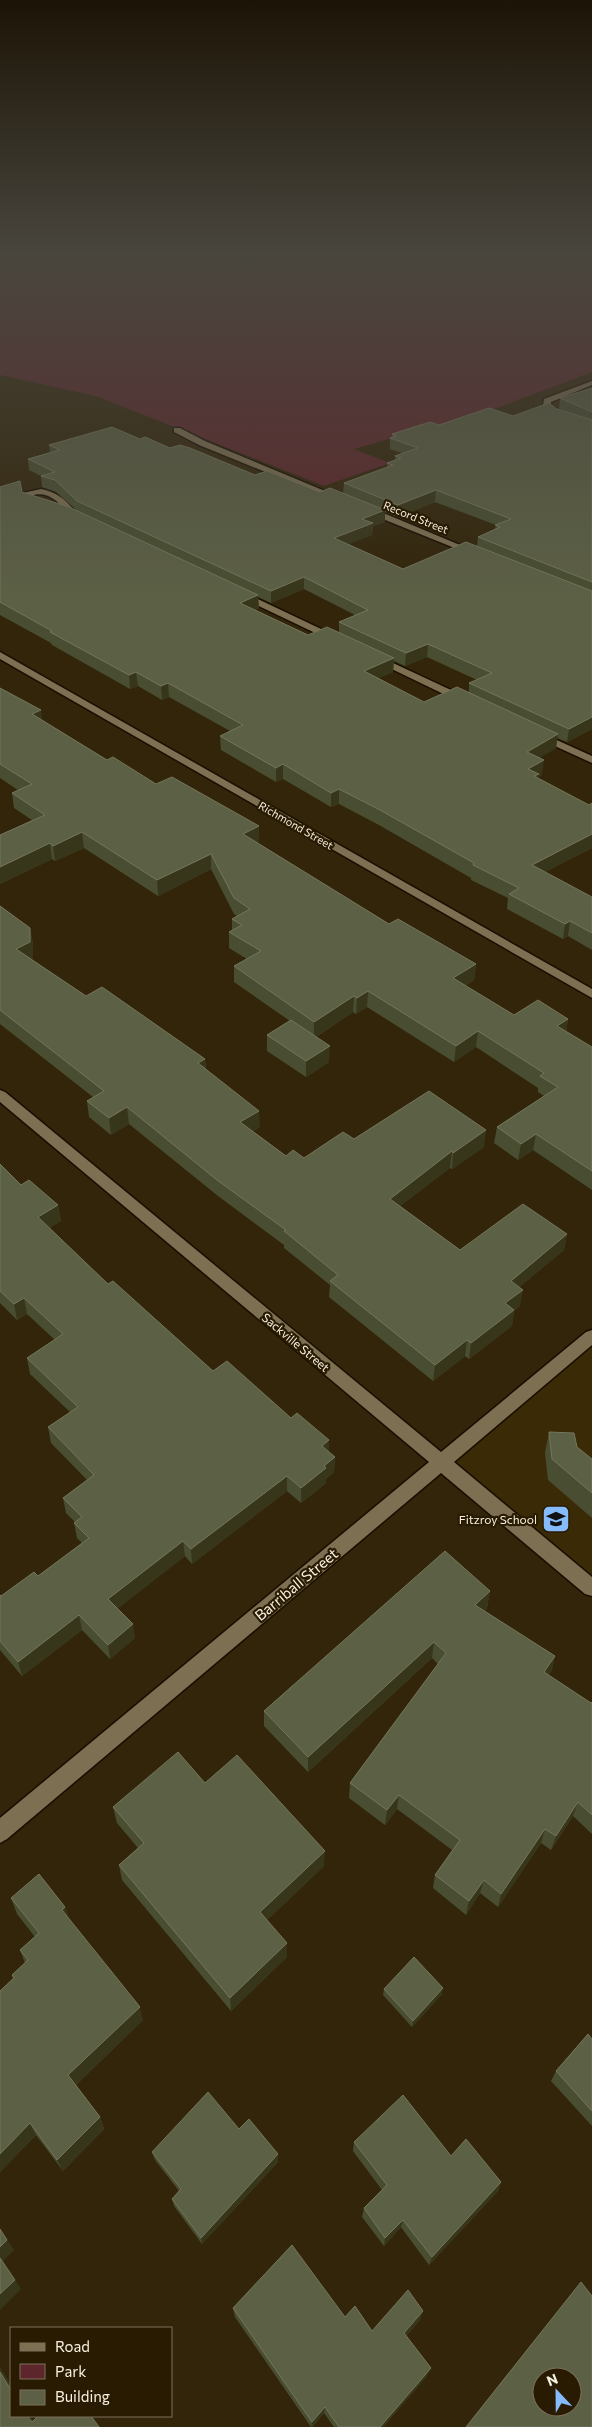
<svg xmlns="http://www.w3.org/2000/svg" width="592" height="2427" viewBox="0 0 592 2427" font-family="Commissioner,sans-serif">
<rect width="100%" height="100%" fill="#32250a"/>
<path fill="#3a2a06" d="M592 1343V1579L449 1459Z"/>
<path fill="#5d262c" d="M0 257H592V372L497 408 354 449 390 463 324 486 96 396 0 375Z"/>
<g fill="none" stroke-linecap="round" stroke-linejoin="round">
<g stroke="#190e00" stroke-width="3">
<g id="minor">
<path d="M592 381V385L551 402V405L562 414 592 425V430L556 418 543 406 544 399Z"/>
<path d="M174 428H180L205 441 344 499 337 501 199 445 174 432Z"/>
<path d="M41 489C58 492 67 501 77 514V518H71C61 504 49 489 30 496L31 500 40 503V507L24 503 23 493Z"/>
<path d="M363 507H369L479 553 472 555 363 511Z"/>
<path d="M241 591 338 637 340 639 332 641 238 596 237 594Z"/>
<path d="M0 652 592 989V998L0 659Z"/>
<path d="M376 655 468 698 469 700 464 703 460 702 373 660 371 658Z"/>
<path d="M539 732 592 756V763L535 737 534 735Z"/>
<path d="M0 1090 5 1092 441 1452 586 1332 592 1330V1345L454 1462 592 1577V1596L585 1594 441 1473 7 1839 0 1843V1818L429 1462 0 1102Z"/>
</g>
</g>
<use href="#minor" fill="#7d6f52" fill-rule="evenodd"/>
</g>
<g fill="#494e32" fill-rule="evenodd">
<path d="M592 388V729L567 742 557 738 556 748 539 758 542 775 538 777V778L589 805 592 803V848L545 872 592 897V950L568 936 563 939 507 909 508 898 471 880V878L379 825 339 804 331 807 283 779 276 782 221 750 220 736 230 731 169 697 162 700 138 686 130 689 52 645 51 643 0 615V487L22 492 76 510 56 492 42 487 41 476 29 470 28 459 50 452 49 445 140 439 255 475 320 492 343 493 344 483 387 468V463L395 460V456L402 453 390 449V438L392 437V434L439 425 513 416 557 409 564 411 559 409 560 398ZM435 502 496 525 495 529 478 537 477 546 403 569 348 544 372 535 373 526 385 522V512L398 517ZM304 589 355 615 339 622V632L308 635 255 610 259 608 258 597 271 603ZM427 657 477 680 469 683V692L424 702 378 678 393 672 394 661 405 666Z"/>
<path d="M0 688 42 720 107 760 156 784 259 826V842L257 843 389 924 476 964 474 980 465 986 514 1015 568 1019 566 1031 592 1047V1190L533 1150 518 1160 494 1143 497 1127 544 1096 538 1092V1088L476 1047 454 1062 367 1007 356 1014 353 1012 316 1037 329 1062 306 1077 267 1051V1035L290 1021 234 982V966L247 959 229 948V932L232 930V919L237 916 234 914 211 869 158 896 84 848 55 861 52 859 0 884V835L32 820 14 808 12 793 18 790 0 778Z"/>
<path d="M0 906 30 928 33 944V958L31 959 86 996 205 1059 206 1069 260 1127 253 1131 286 1156 304 1158 354 1139 484 1147 452 1169 450 1168 400 1206 460 1250 567 1234 564 1250 519 1287 520 1306 514 1311 512 1326 469 1359 465 1356 433 1381 329 1297 330 1285 284 1248V1245L218 1196 129 1124 111 1135 89 1117 87 1101 93 1097 0 1024Z"/>
<path d="M0 1164 21 1185 58 1205 61 1221 49 1228 108 1284 213 1371 329 1440V1452L335 1457 334 1472 326 1479V1483L301 1503 287 1491 192 1564 185 1556 118 1608 135 1638 110 1659 82 1630 22 1676 0 1650V1595L1 1596 38 1576 82 1543 77 1538 74 1523 75 1522 66 1513 63 1498 87 1480 51 1443 48 1427 70 1412 30 1374 27 1358 55 1340 27 1314 17 1320 0 1303Z"/>
<path d="M549 1432 577 1447 592 1459V1518L548 1480 545 1453Z"/>
<path d="M490 1591 487 1608 484 1611 555 1656 551 1672 548 1675 591 1703 592 1702V1834L573 1816 551 1850 541 1843 498 1907 480 1893 466 1915 433 1888 435 1875 452 1850 397 1809 385 1825 349 1798 350 1783 438 1664 432 1658 308 1772 264 1726V1711Z"/>
<path d="M205 1783 324 1866 267 1920 287 1957 231 2011 122 1880 119 1865 138 1848 117 1823 113 1807Z"/>
<path d="M11 1898 65 1907 69 1920 143 2020 76 2085 100 2117 104 2129 63 2171 36 2135 0 2172V1991L13 1978 12 1975 25 1963 20 1950 35 1937 17 1914Z"/>
<path d="M384 1989 442 1994 412 2027 383 1995Z"/>
<path d="M592 2039V2126L551 2081 556 2071Z"/>
<path d="M239 2129 278 2154V2162L202 2244 174 2206 172 2199 179 2191 155 2160 152 2152Z"/>
<path d="M354 2142 451 2156 501 2182 498 2191 429 2265 401 2227 384 2246 362 2217 364 2208 382 2190 353 2151Z"/>
<path d="M233 2308 345 2317 372 2331 420 2320 406 2336 427 2376 383 2427H334L324 2413 312 2427H311L235 2317Z"/>
</g>
<g fill="#38361a">
<path d="M436 490 435 502 398 517V505Z"/>
<path d="M385 510V522L373 526 372 535 334 550V538L362 519Z"/>
<path d="M304 577V589L271 603V591Z"/>
<path d="M258 595 259 608 240 616V603Z"/>
<path d="M428 644 427 657 405 666 406 653Z"/>
<path d="M394 658 393 672 364 685V671Z"/>
<path d="M136 672 138 686 130 689 129 675Z"/>
<path d="M168 683 169 697 162 700 161 686Z"/>
<path d="M41 710 43 725 32 714Z"/>
<path d="M592 717V729L567 742 569 729Z"/>
<path d="M558 734 556 748 525 767 527 752Z"/>
<path d="M544 760 542 775 538 777 537 788 528 769Z"/>
<path d="M283 764V779L276 782V768Z"/>
<path d="M339 789V804L331 807V793Z"/>
<path d="M259 826V842L244 850 243 834Z"/>
<path d="M82 832 84 848 55 861 53 846Z"/>
<path d="M592 834V848L530 880 532 865Z"/>
<path d="M50 843 52 859 0 884V867Z"/>
<path d="M211 854V869L158 896 157 880Z"/>
<path d="M570 921 568 936 563 939 565 924Z"/>
<path d="M30 928 33 944V958L18 965 16 949Z"/>
<path d="M476 964 474 980 451 995 453 978Z"/>
<path d="M368 991 367 1007 356 1014 357 998Z"/>
<path d="M354 996 353 1012 314 1038V1022Z"/>
<path d="M568 1019 566 1035 557 1026Z"/>
<path d="M478 1031 476 1047 454 1062 456 1046Z"/>
<path d="M330 1046 329 1062 306 1077V1061Z"/>
<path d="M205 1059 206 1075 198 1063Z"/>
<path d="M127 1107 129 1124 111 1135 109 1118Z"/>
<path d="M259 1111 260 1127 241 1138 240 1122Z"/>
<path d="M486 1130 484 1147 452 1169 453 1153Z"/>
<path d="M536 1134 533 1150 518 1160 521 1144Z"/>
<path d="M452 1151 450 1168 389 1215 390 1199Z"/>
<path d="M58 1205 61 1221 41 1233 38 1217Z"/>
<path d="M567 1234 564 1250 508 1297 511 1281Z"/>
<path d="M523 1290 520 1306 514 1311 512 1326 469 1359 471 1343 505 1303Z"/>
<path d="M24 1298 27 1314 17 1320 14 1304Z"/>
<path d="M467 1340 465 1356 433 1381 435 1365Z"/>
<path d="M329 1440V1456L322 1446Z"/>
<path d="M335 1457 334 1472 326 1479V1483L301 1503V1488L324 1466Z"/>
<path d="M287 1476V1491L192 1564 191 1549Z"/>
<path d="M183 1541 185 1556 111 1614 108 1599Z"/>
<path d="M490 1591 487 1608 472 1622 475 1605Z"/>
<path d="M79 1615 82 1630 22 1676 18 1662Z"/>
<path d="M133 1624 135 1638 110 1659 108 1645Z"/>
<path d="M434 1642 432 1658 308 1772V1757Z"/>
<path d="M555 1656 551 1672 540 1688 544 1672Z"/>
<path d="M399 1795 397 1809 385 1825 387 1810Z"/>
<path d="M578 1802 573 1816 551 1850 556 1836Z"/>
<path d="M545 1829 541 1843 498 1907 501 1894Z"/>
<path d="M325 1851 324 1866 261 1926 260 1912Z"/>
<path d="M484 1880 480 1893 466 1915 469 1901Z"/>
<path d="M65 1907 70 1923 62 1910Z"/>
<path d="M287 1943V1957L231 2011 230 1998Z"/>
<path d="M443 1988 442 1994 412 2027 413 2021Z"/>
<path d="M140 2007 143 2020 73 2088 68 2075Z"/>
<path d="M100 2117 104 2129 63 2171 57 2160Z"/>
<path d="M30 2123 36 2135 0 2172V2154Z"/>
<path d="M278 2154V2162L202 2244 201 2238Z"/>
<path d="M501 2182 498 2191 429 2265 432 2257Z"/>
<path d="M403 2220 401 2227 384 2246 385 2238Z"/>
<path d="M0 2228 14 2250 3 2261 21 2289 0 2310Z"/>
<path d="M423 2311 420 2320 401 2341 404 2333Z"/>
<path d="M0 2367 11 2385V2390L0 2372Z"/>
<path d="M431 2368 427 2376 383 2427H380Z"/>
<path d="M325 2407 324 2413 311 2427 312 2422Z"/>
<path d="M27 2416H30L38 2427 32 2422Z"/>
<path d="M91 2416H92L100 2427H99Z"/>
</g>
<g fill="#5c6045" stroke="#74765d" fill-rule="evenodd">
<path d="M592 388V412L560 398Z"/>
<path d="M549 403 557 409 592 420V582L478 537 500 527 495 525 511 519 436 490 398 505 344 483 393 465 387 463 401 458 395 456 418 448 390 438 396 436 392 434 430 422 439 425 489 408 513 416Z"/>
<path d="M112 427 140 439 145 437 170 448 180 445 190 448 255 475 267 471 320 492 330 488 385 510 362 519 373 523 334 538 403 569 466 542 592 591V717L569 729 469 683 492 673 428 644 406 653 339 622 368 610 304 577 271 591 77 501 55 480 41 476 55 472 28 459 60 450 49 445Z"/>
<path d="M20 481 22 492 69 507 258 595 240 603 308 635 327 627 394 658 364 671 424 702 457 687 558 734 527 752 544 760 528 769 539 774 534 776 589 805 592 803V834L532 865 592 897V933L570 921 565 924 509 894 519 888 473 865 474 863 380 810 339 789 331 793 283 764 276 768 220 736 243 725 168 683 161 686 136 672 129 675 50 632 52 631 0 602V487Z"/>
<path d="M0 688 41 710 32 714 107 760 113 757 156 784 172 777 259 826 243 834 389 924 398 919 476 964 453 978 514 1015 538 1000 568 1019 557 1026 592 1047V1171L536 1134 521 1144 497 1127 558 1087 540 1076 544 1073 478 1031 456 1046 368 991 357 998 354 996 314 1022 234 966 261 951 229 932 242 925 232 919 250 909 234 898 211 854 157 880 82 832 53 846 50 843 0 867V835L45 815 12 793 32 784 0 764Z"/>
<path d="M0 906 30 928V942L16 949 86 996 102 987 205 1059 198 1063 259 1111 240 1122 286 1156 293 1150 304 1158 343 1132 354 1139 429 1091 486 1130 453 1153 452 1151 390 1199 460 1250 523 1204 567 1234 511 1281 523 1290 505 1303 514 1310 471 1343 467 1340 435 1365 330 1281 338 1275 284 1231 286 1230 217 1180 127 1107 109 1118 87 1101 104 1091 0 1010Z"/>
<path d="M291 1020 330 1046 306 1061 267 1035Z"/>
<path d="M0 1164 21 1185 29 1180 58 1205 38 1217 108 1284 113 1281 213 1371 227 1361 291 1418 297 1413 329 1440 322 1446 335 1457 324 1466 326 1468 301 1488 287 1476 191 1549 183 1541 108 1599 133 1624 108 1645 79 1615 18 1662 0 1641V1595L1 1596 34 1572 38 1576 89 1538 74 1523 82 1517 63 1498 94 1475 48 1427 78 1407 27 1358 63 1334 24 1298 14 1304 0 1291Z"/>
<path d="M549 1432 574 1433 577 1447 592 1459V1493L552 1459Z"/>
<path d="M445 1551 490 1591 475 1605 555 1656 544 1672 591 1703 592 1702V1815L578 1802 556 1836 545 1829 501 1894 484 1880 469 1901 435 1875 460 1840 399 1795 387 1810 350 1783 446 1653 434 1642 308 1757 264 1711Z"/>
<path d="M178 1752 205 1783 237 1755 325 1851 260 1912 287 1943 230 1998 119 1865 144 1843 113 1807Z"/>
<path d="M39 1874 65 1907 62 1910 140 2007 68 2075 100 2117 57 2160 30 2123 0 2154V1991L14 1978 12 1975 28 1960 20 1950 39 1933 11 1898Z"/>
<path d="M414 1957 443 1988 413 2021 384 1989Z"/>
<path d="M588 2034 592 2039V2111L556 2071Z"/>
<path d="M208 2092 239 2129 249 2119 278 2154 201 2238 172 2199 181 2189 152 2152Z"/>
<path d="M403 2095 451 2156 466 2139 501 2182 432 2257 403 2220 385 2238 364 2208 387 2185 354 2142Z"/>
<path d="M0 2229 7 2240 0 2247Z"/>
<path d="M292 2245 345 2317 355 2306 372 2331 408 2290 423 2311 404 2333 431 2368 380 2427H339L325 2407 312 2422 233 2308Z"/>
<path d="M0 2258 15 2280 0 2294Z"/>
<path d="M581 2282 592 2296V2427H466ZM542 2377H572V2407H542Z"/>
<path d="M0 2372 11 2390V2416H27L32 2422 38 2416H91L99 2427H0Z"/>
</g>
<linearGradient id="sky" x2="0" y2="1"><stop stop-color="#1c1406"/><stop offset="0.43" stop-color="#49463e"/><stop offset="1" stop-color="#49463e" stop-opacity="0"/></linearGradient>
<rect width="592" height="597" fill="url(#sky)"/>
<defs>
<g id="school-square" transform="scale(1.4375)"><rect x="-9" y="-9" width="18" height="18" rx="4" fill="#86bbfb" stroke="#281b02"/><path d="M0-5L7-2L0 1L-7-2ZM-4 1L0 2.5L4 1V4Q0 6-4 4Z" fill="#111"/></g>
</defs>
<g fill-rule="evenodd">
<use href="#school-square" x="556" y="1519"/>
</g>
<g text-anchor="middle" dominant-baseline="central" stroke-width="4.5" stroke-linejoin="round" paint-order="stroke">
<g font-size="11" fill="#f8f0e0" stroke="#281b02">
<text transform="translate(416 517) rotate(22)">Record Street</text>
<text transform="translate(296 825) rotate(30)">Richmond Street</text>
</g>
<g font-size="12" fill="#f8f0e0" stroke="#281b02">
<text transform="translate(296 1342) rotate(40)">Sackville Street</text>
</g>
<g font-size="12" fill="#f8f0e0" stroke="#281b02" text-anchor="end">
<text x="537" y="1519">Fitzroy School</text>
</g>
<g font-size="15" fill="#f8f0e0" stroke="#281b02">
<text transform="translate(296 1584) rotate(-40)">Barriball Street</text>
</g>
</g>
<rect x="10" y="2327" width="162" height="90" fill="#281b02" stroke="#7b705b"/>
<rect x="20" y="2343" width="25" height="8" fill="#7d6f52" stroke="#7b705b"/>
<text x="55" y="2352" font-size="15" fill="#f8f0e0">Road</text>
<rect x="20" y="2364" width="25" height="15" fill="#5d262c" stroke="#7b705b"/>
<text x="55" y="2377" font-size="15" fill="#f8f0e0">Park</text>
<rect x="20" y="2390" width="25" height="15" fill="#5c6045" stroke="#7b705b"/>
<text x="55" y="2402" font-size="15" fill="#f8f0e0">Building</text>
<g transform="translate(557 2392) rotate(338)"><circle r="24" fill="#281b02" stroke="#7b705b"/>
<path d="M0-4L9 19L0 12L-9 19Z" fill="#86bbfb"/>
<text y="-8" font-size="14" font-weight="bold" text-anchor="middle" fill="#f8f0e0">N</text>
</g>
</svg>
